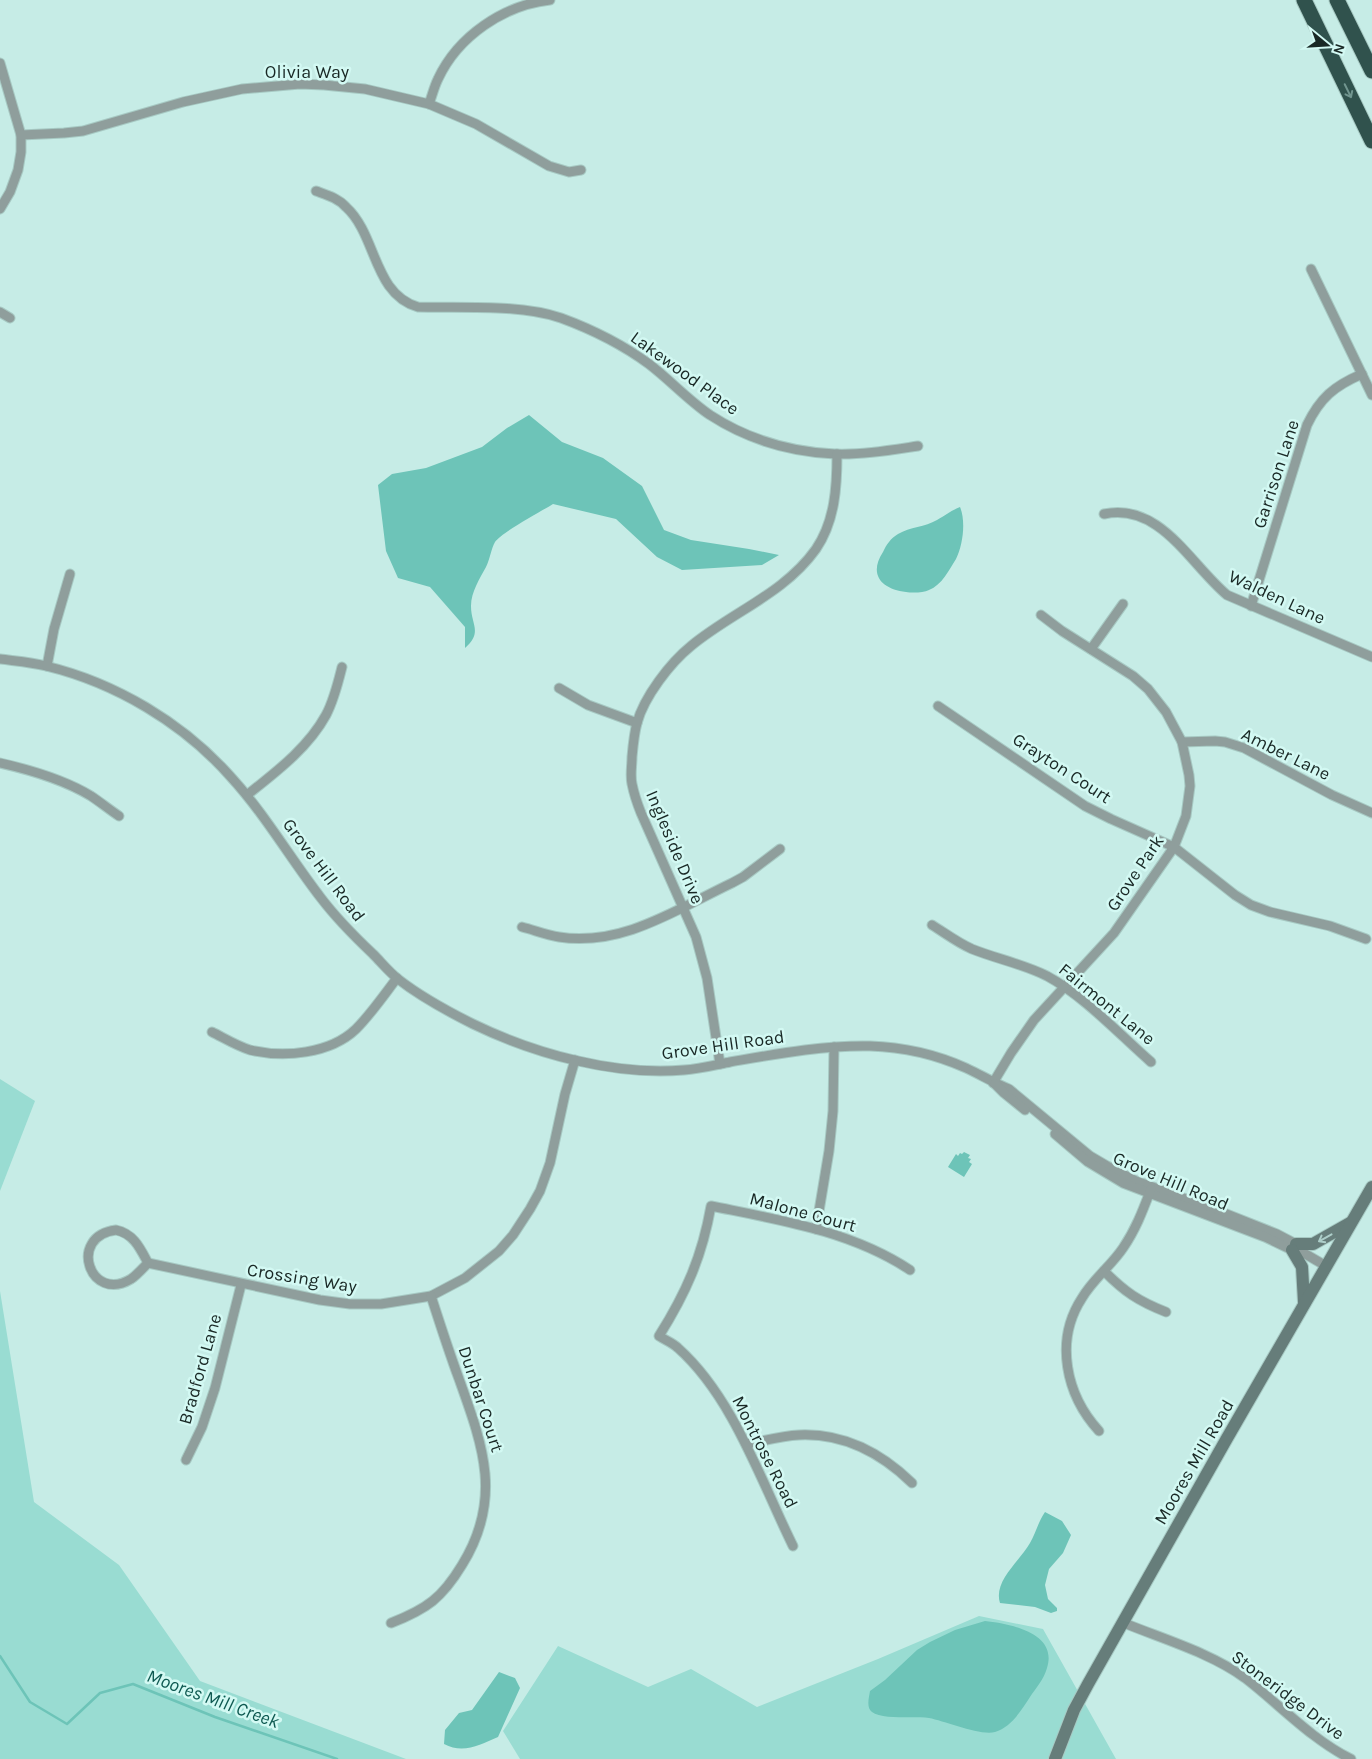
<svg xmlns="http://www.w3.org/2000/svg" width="1372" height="1759" viewBox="0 0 1372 1759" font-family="Karla,sans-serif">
<rect width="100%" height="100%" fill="#c6ece6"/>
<g fill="#99dcd2">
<path d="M0 1079 35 1101 0 1191Z"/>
<path d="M0 1291 34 1502 119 1565 200 1681 406 1759H0Z"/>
<path d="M979 1616 1043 1629 1116 1759H520L503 1731 558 1646 648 1687 691 1669 757 1707 878 1659Z"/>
</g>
<g fill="#6dc4b8">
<path d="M529 415 562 442 603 458 642 486 664 530 691 540 749 549 779 555 762 565 682 570 657 557 616 519 553 504C542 511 502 532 495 542 491 549 490 559 486 567 480 578 471 592 471 606 471 625 483 632 465 648V627L430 587 398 578 386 551 378 485 392 474 426 468 482 447 507 428Z"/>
<path d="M960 507C966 521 963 545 956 559 949 570 942 585 929 590 923 593 912 593 906 592 882 589 868 575 883 552 886 545 891 538 898 534 910 527 925 527 937 520 946 515 950 511 960 507Z"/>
<path d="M964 1152 970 1155 968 1158 971 1159 969 1162 972 1164 964 1177 948 1167 956 1154 958 1156 960 1153 962 1154Z"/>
<path d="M1045 1512 1062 1521 1071 1535 1063 1553 1049 1569 1045 1585 1048 1599 1057 1608V1611L1051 1613 1035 1607 1000 1603C993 1581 1020 1561 1030 1543 1036 1533 1038 1522 1045 1512Z"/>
<path d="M985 1621C1011 1624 1058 1633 1047 1668 1044 1679 1036 1688 1030 1697 1021 1711 1011 1727 995 1732 980 1736 945 1721 929 1718 915 1716 882 1720 872 1712 866 1708 869 1697 870 1691L885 1680 917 1650 930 1642 955 1630Z"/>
<path d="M499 1672 515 1678 520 1688 498 1737C480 1745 463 1754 444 1744L445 1730 459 1713 472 1710Z"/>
</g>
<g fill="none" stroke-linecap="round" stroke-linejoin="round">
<path stroke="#6dc4b8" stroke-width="2.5" d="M0 1656 30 1702 67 1724 100 1693 133 1684 215 1717 337 1759"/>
<g stroke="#a7c9c3" stroke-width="11">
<g id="street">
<path d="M0 63 21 135V152L18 170 10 192 0 209"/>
<path d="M429 104C432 96 434 87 438 79 458 36 504 5 550 0"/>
<path d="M21 135 64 133 83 131 183 102 242 89 300 84 324 85 365 89 429 104 476 124 549 166 569 172 581 170"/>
<path d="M316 191C327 195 338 198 346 207 377 235 373 294 418 307 461 308 521 304 561 318 591 329 623 345 649 364 670 380 688 400 710 415 747 439 791 452 835 454 862 455 891 450 918 446"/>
<path d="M1311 269 1372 395"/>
<path d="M0 312 10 318"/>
<path d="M1104 514C1160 502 1190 564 1227 595L1372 657"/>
<path d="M1251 606 1307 425C1320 398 1334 386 1362 374"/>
<path d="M1091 649 1123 604"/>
<path d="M0 659C15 661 31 662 46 666 116 683 183 723 230 776 265 814 290 858 321 898 337 919 355 937 373 954 381 962 389 972 398 979 421 997 447 1011 473 1024 535 1054 615 1076 684 1070 699 1069 715 1065 730 1062 776 1054 823 1045 870 1046 902 1047 937 1055 966 1068 981 1075 994 1083 1009 1089L1090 1156 1107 1166 1136 1181 1219 1211 1277 1234 1296 1244 1302 1252 1326 1266"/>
<path d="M47 666 54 629 70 574"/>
<path d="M559 688 588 705 637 723"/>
<path d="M938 706 1085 806 1111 819 1174 847 1235 895 1251 905 1270 912 1330 926 1366 939"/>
<path d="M1182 742 1215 741 1225 742 1244 748 1332 795 1372 813"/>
<path d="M0 763C31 770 63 779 91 796 100 802 110 810 119 816"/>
<path d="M247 795C276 772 308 748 326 715 334 700 338 683 342 667"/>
<path d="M932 925C945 933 958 943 972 949 997 959 1023 964 1047 976 1084 996 1119 1034 1151 1062"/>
<path d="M522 927C534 930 546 935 559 937 622 947 677 909 732 883L743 877 780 849"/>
<path d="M212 1032C224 1038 237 1046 250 1050 284 1058 330 1054 356 1029 371 1014 384 995 397 978"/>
<path d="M720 1064 707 978 696 937 641 813C637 803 634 794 632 784 630 775 632 766 632 757 633 746 634 734 637 723 644 697 670 663 691 646 732 612 784 594 816 549 835 521 837 487 837 454"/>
<path d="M993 1083 1011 1053 1034 1020 1114 933 1174 847 1186 816 1190 786 1189 775 1182 742 1166 712 1148 689 1133 676 1062 631 1041 615"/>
<path d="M995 1084 1004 1093 1025 1110"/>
<path d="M1055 1134 1088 1162 1123 1183 1265 1237 1292 1250 1297 1251"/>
<path d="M816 1229 829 1151 833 1111 834 1047"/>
<path d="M116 1230C134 1234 140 1248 148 1263 143 1268 137 1275 131 1279 90 1304 67 1236 116 1230Z"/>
<path d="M148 1263 320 1300 350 1304H381L431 1296 465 1278 499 1251 513 1235 530 1209 540 1191 550 1163 565 1094 575 1060"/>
<path d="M1104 1271C1125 1292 1138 1301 1166 1312"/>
<path d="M1099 1431C1066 1395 1054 1341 1082 1298 1093 1279 1111 1266 1123 1248 1136 1229 1143 1210 1151 1189"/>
<path d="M746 1444C763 1441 781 1436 799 1435 843 1433 881 1453 912 1483"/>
<path d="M186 1460 202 1427 215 1388 241 1285"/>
<path d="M793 1546C761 1481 733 1397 678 1348 673 1343 665 1340 659 1336 686 1293 702 1257 711 1206 780 1220 851 1231 910 1270"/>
<path d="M391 1623C427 1609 442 1598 462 1565 503 1499 483 1446 459 1379 449 1352 440 1324 431 1296"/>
<path d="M1124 1623C1163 1639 1211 1653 1245 1678 1280 1705 1311 1739 1351 1759"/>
</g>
</g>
<g stroke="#a7c9c3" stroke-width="14">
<g id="secondary">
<path d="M1296 1244H1313L1350 1223"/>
<path d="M1292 1250 1302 1267 1304 1302"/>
<path d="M1055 1759 1074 1710 1088 1684 1226 1440 1372 1187"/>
</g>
</g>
<g stroke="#a7c9c3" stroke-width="17">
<g id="highway">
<path d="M1304 0 1372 141"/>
<path d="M1337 0 1372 71"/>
</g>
</g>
<use href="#street" stroke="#8f9e9c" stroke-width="9"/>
<use href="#secondary" stroke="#667d7a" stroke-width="12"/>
<use href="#highway" stroke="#30524d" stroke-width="15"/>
</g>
<defs><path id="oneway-shaft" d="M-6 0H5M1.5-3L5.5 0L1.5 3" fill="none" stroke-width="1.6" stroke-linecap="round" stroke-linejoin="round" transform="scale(1.25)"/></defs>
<use stroke="#71958f" href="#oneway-shaft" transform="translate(1348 91) rotate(64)"/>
<use stroke="#adcec9" href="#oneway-shaft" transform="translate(1325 1238) rotate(151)"/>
<g text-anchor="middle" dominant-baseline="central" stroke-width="5" stroke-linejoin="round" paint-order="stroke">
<g font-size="18" fill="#192825" stroke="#d3f9f3">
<text x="307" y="72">Olivia Way</text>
<text transform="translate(685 373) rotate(36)">Lakewood Place</text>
<text transform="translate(1276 474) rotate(-72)">Garrison Lane</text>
<text transform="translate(1277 597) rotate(25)">Walden Lane</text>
<text transform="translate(1286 754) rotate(26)">Amber Lane</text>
<text transform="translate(1062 768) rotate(33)">Grayton Court</text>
<text transform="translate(675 847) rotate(67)">Ingleside Drive</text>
<text transform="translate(324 870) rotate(53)">Grove Hill Road</text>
<text transform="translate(1135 873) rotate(-56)">Grove Park</text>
<text transform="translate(1107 1004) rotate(39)">Fairmont Lane</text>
<text transform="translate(723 1045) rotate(-8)">Grove Hill Road</text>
<text transform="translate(1171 1181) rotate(23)">Grove Hill Road</text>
<text transform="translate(803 1212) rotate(15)">Malone Court</text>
<text transform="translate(302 1278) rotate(9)">Crossing Way</text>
<text transform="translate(200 1369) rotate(-74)">Bradford Lane</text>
<text transform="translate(481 1399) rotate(72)">Dunbar Court</text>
<text transform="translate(765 1452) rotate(63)">Montrose Road</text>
<text transform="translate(1194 1462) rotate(-60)">Moores Mill Road</text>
<text transform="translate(1288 1695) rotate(37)">Stoneridge Drive</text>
</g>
<g font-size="19" font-style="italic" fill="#0e5951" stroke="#d3f9f3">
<text transform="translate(213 1699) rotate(20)">Moores Mill Creek</text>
</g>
</g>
<g transform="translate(1327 45) rotate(108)" stroke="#d3f9f3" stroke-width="4" paint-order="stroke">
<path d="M0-4L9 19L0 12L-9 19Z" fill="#192825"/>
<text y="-8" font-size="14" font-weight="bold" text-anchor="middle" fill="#192825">N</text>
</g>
</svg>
